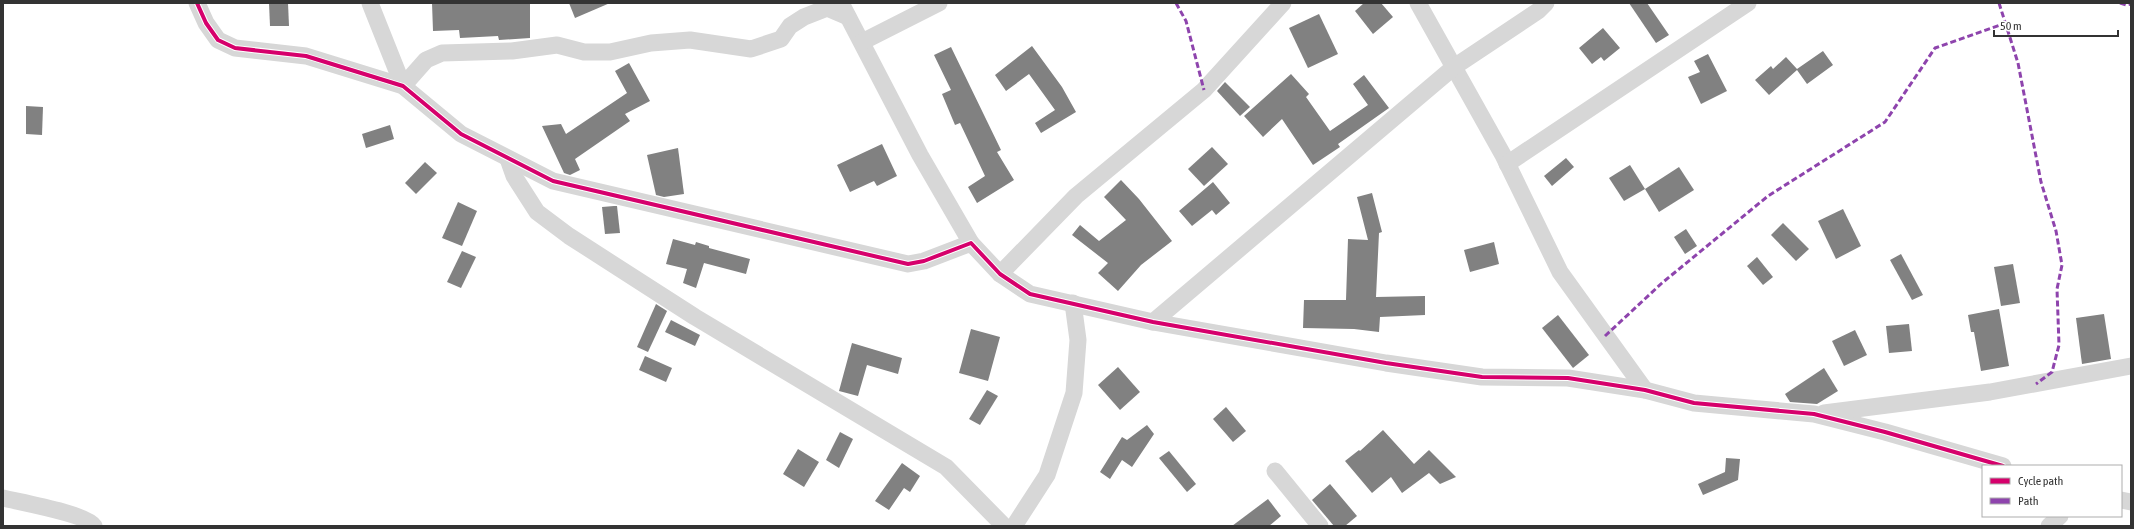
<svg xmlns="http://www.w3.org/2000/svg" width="2134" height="529" viewBox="0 0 2134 529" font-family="'Asap Condensed',sans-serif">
<rect width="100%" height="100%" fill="#fff"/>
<g fill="#818181">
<path d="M269 3H288L289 26H270Z"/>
<path d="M432 3H530V38L499 40 498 36 460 38 459 30 433 31Z"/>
<path d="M569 3H610L575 18Z"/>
<path d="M1364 3H1381L1393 17 1373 34 1355 11Z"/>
<path d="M1629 3H1647L1669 35 1656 43Z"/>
<path d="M1319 14 1338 54 1308 68 1289 28Z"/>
<path d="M1603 28 1620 48 1604 61 1601 57 1592 64 1579 48Z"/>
<path d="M1032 46 1062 87 1076 112 1041 133 1035 123 1055 110 1029 74 1006 91 995 75Z"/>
<path d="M951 47 1001 150 997 152 1014 180 977 203 968 187 985 176 960 123 955 125 942 94 951 90 934 55Z"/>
<path d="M1823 51 1833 65 1807 84 1797 70 1769 95 1755 80 1771 66 1773 69 1786 57 1797 69Z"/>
<path d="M1708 54 1727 91 1701 104 1688 77 1700 72 1694 61Z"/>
<path d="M629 63 650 101 625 114 630 121 575 159 580 170 570 175 564 173 542 126 561 124 566 134 627 93 615 71Z"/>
<path d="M1291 74 1309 94 1306 97 1330 131 1368 105 1353 84 1364 75 1389 108 1338 144 1340 147 1313 165 1282 119 1263 137 1244 116Z"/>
<path d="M1225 82 1250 107 1240 116 1217 91Z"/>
<path d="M26 106 43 107 42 135 26 134Z"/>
<path d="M390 125 394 139 366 148 362 134Z"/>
<path d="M882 144 897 176 877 186 874 181 850 192 837 165Z"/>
<path d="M1212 147 1228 164 1204 186 1188 169Z"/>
<path d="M678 148 684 194 664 197 656 195 647 155Z"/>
<path d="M1566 158 1574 167 1552 186 1544 176Z"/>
<path d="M425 162 437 173 416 194 405 183Z"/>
<path d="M1630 165 1645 189 1624 201 1609 178Z"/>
<path d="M1679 167 1694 190 1659 212 1645 189Z"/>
<path d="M1121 180 1139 199 1172 241 1141 265 1118 291 1098 273 1108 263 1072 235 1080 225 1099 241 1126 220 1104 197Z"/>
<path d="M1213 182 1230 203 1216 215 1212 210 1192 226 1179 211Z"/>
<path d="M1372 193 1382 232 1379 233 1376 297 1425 296V315L1380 317 1379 332 1354 329 1303 328 1304 300H1346L1348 239 1368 240 1357 197Z"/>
<path d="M458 202 477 211 462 246 442 238Z"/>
<path d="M614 206H617L620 233 605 234 602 207Z"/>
<path d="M1843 209 1861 246 1836 259 1818 221Z"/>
<path d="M1783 223 1809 249 1796 261 1771 235Z"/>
<path d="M1686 229 1697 246 1685 254 1674 237Z"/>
<path d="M673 239 695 245 696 242 709 246V248L750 259 746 274 704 263 696 288 683 283 687 269 666 264Z"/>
<path d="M1494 242 1499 264 1470 272 1464 250Z"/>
<path d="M462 251 476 257 461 288 447 282Z"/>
<path d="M1901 254 1923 295 1912 300 1890 260Z"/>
<path d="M1757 257 1773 277 1763 285 1747 266Z"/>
<path d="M2013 264 2020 303 2001 306 1994 267Z"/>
<path d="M656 304 667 311 648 352 637 347Z"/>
<path d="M1999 309 2009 366 1981 371 1974 332H1971L1968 315Z"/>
<path d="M2104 314 2111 359 2082 364 2076 318Z"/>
<path d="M1558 315 1589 355 1573 368 1542 328Z"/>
<path d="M671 320 700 335 695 346 665 332Z"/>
<path d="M1909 324 1912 351 1889 353 1886 326Z"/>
<path d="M971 329 1000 337 988 381 959 373Z"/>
<path d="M1855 330 1867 355 1844 366 1832 341Z"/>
<path d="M852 343 902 358 898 374 867 365 858 396 839 391Z"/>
<path d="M645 356 672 368 666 382 639 370Z"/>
<path d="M1118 367 1140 392 1120 410 1098 385Z"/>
<path d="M1824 368 1838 391 1817 404 1790 402 1785 394Z"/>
<path d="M987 390 998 396 980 425 969 419Z"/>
<path d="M1226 407 1246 431 1233 442 1213 419Z"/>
<path d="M1147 425 1154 434 1132 467 1122 460 1110 479 1100 472 1122 437 1127 440Z"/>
<path d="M1383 430 1414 464 1429 450 1456 477 1440 484 1429 473 1402 493 1391 477 1372 493 1345 461 1359 450 1360 451Z"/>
<path d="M840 432 853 439 839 468 826 460Z"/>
<path d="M798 449 819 462 804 487 783 474Z"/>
<path d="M1169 451 1196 484 1187 492 1159 458Z"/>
<path d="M1726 458 1740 459 1738 480 1703 495 1698 484 1725 472Z"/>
<path d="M902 463 920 476 910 492 904 488 889 510 875 501Z"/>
<path d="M1330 484 1357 516 1345 526H1334L1312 500Z"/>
<path d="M1268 499 1281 516 1269 526H1232Z"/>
</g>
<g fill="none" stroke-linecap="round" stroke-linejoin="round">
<g stroke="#d7d7d7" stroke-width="17">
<path d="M197 3 206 23 218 40 235 48 306 56 403 86 461 134 553 181 908 264 924 261 971 243 1000 274 1030 294 1153 322 1386 363 1482 377 1568 378 1645 390 1694 403 1814 414 1885 432 2003 466"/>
<path d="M370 3 403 86 426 60 442 53 512 51 557 45 584 52H610L651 43 690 40 751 49 781 39 790 26 804 17 827 8 848 17"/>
<path d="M1418 3 1503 155 1560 272 1645 390"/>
<path d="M843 7 920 155 971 243"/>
<path d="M862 42 939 3"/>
<path d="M508 159 514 176 537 212 569 236 695 317 946 467 1004 526"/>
<path d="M1507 164 1748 3"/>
<path d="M1000 274 1076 196 1204 90 1283 3"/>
<path d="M1153 322 1454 67 1538 11 1546 3"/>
<path d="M1824 413 1990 392 2131 366"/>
<path d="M1275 471 1320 526"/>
<path d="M3 498C19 502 87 514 94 526"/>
<path d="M2121 500 2131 502"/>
<path d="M1014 526 1047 475 1074 393 1078 340 1073 303"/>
<path d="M2049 526 2060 516"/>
</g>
<g stroke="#8e44ad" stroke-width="3" stroke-dasharray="6 3" stroke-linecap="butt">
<path d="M1176 3 1186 21 1204 90"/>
<path d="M1999 3 2018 63 2041 182 2056 231 2062 265 2057 289 2059 345 2052 372 2036 384"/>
<path d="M2120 3 2126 5 2131 4"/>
<path d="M1605 336 1662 283 1768 196 1885 122 1935 48 2006 23"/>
</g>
<g stroke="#fff" stroke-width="6">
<path id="cycleway" d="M197 3 206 23 218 40 235 48 306 56 403 86 461 134 553 181 908 264 924 261 971 243 1000 274 1030 294 1153 322 1386 363 1482 377 1568 378 1645 390 1694 403 1814 414 1885 432 2003 466"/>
</g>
<use href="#cycleway" stroke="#d6006c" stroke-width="4"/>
</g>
<rect width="2134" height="529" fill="none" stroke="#333333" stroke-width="8"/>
<rect x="1982" y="465" width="140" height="52" fill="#ffffff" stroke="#adadad"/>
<rect x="1990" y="478" width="20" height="6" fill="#d6006c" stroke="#adadad"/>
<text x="2018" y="485" font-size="12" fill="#333333">Cycle path</text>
<rect x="1990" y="498" width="20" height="6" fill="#8e44ad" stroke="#adadad"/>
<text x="2018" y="505" font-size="12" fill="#333333">Path</text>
<path d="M1994 30v6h124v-6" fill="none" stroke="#333333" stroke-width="2"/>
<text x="2000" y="30" font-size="12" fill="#333333" stroke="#ffffff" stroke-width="3" paint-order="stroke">50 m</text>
</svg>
